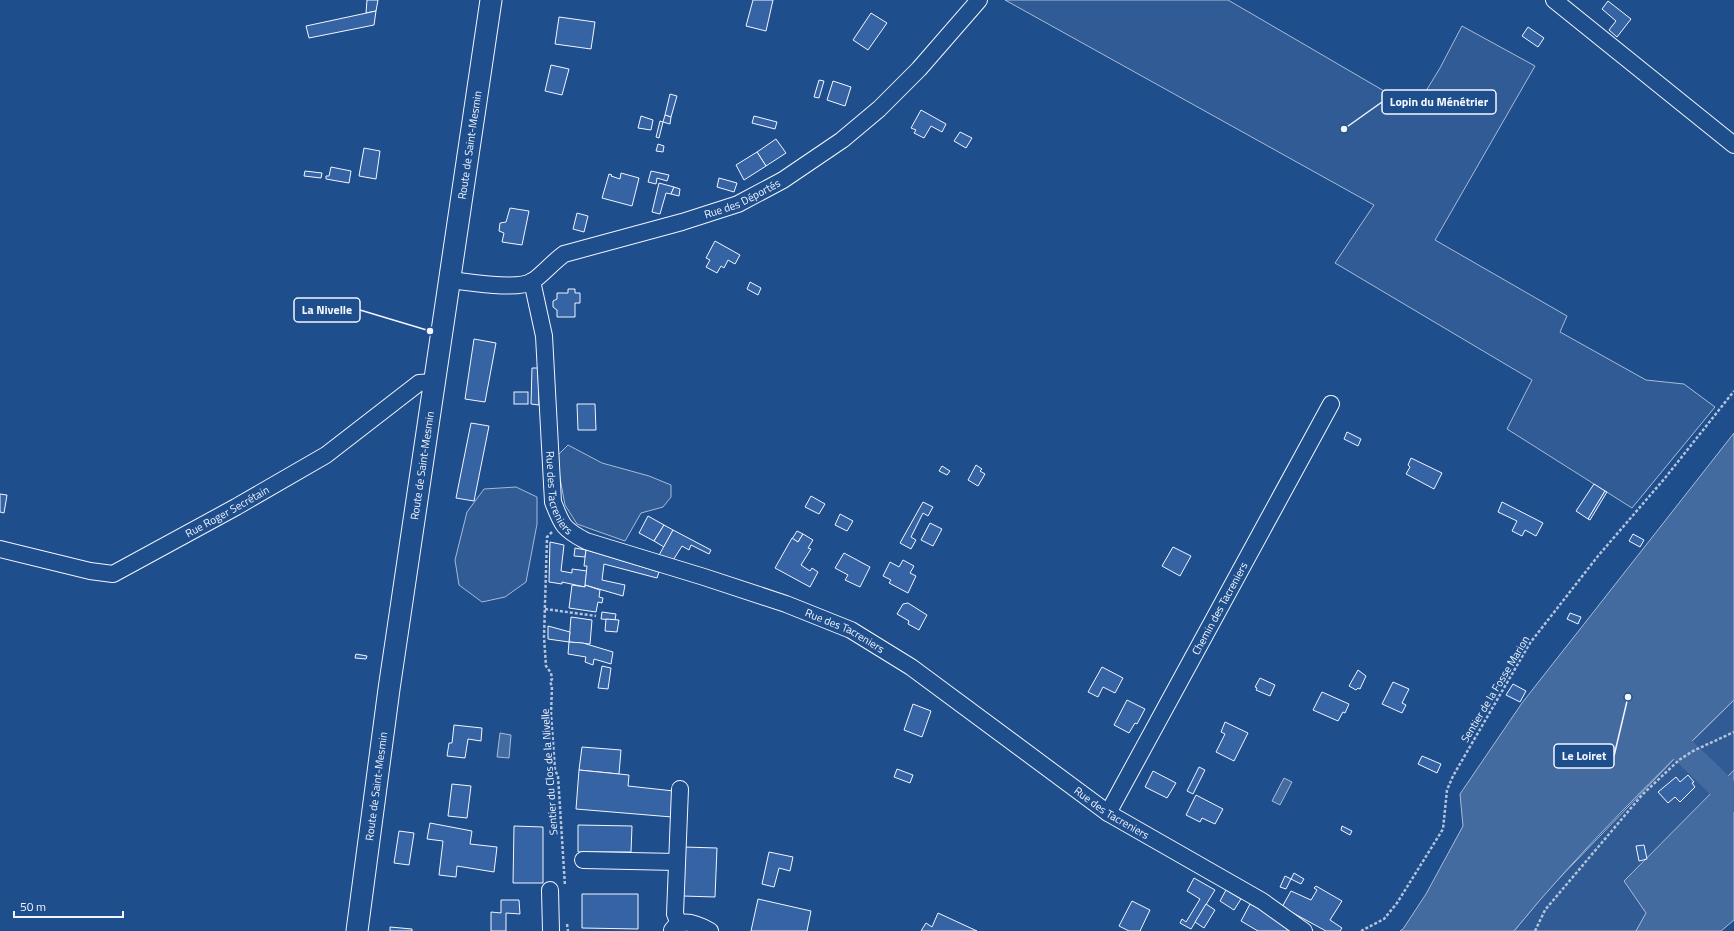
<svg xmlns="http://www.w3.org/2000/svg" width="1734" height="931" viewBox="0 0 1734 931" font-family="'Titillium Web',sans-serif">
<rect width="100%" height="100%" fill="#1f4e8c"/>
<g fill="#305b95" stroke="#a8bbd7">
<path d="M1005 0H1228L1415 109 1440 68 1462 26 1535 66 1435 240 1567 316 1560 332 1646 380 1684 384 1715 407 1632 508 1507 429 1532 380 1335 263 1374 205Z"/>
<path d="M568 445 602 463 649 476 671 485V497L663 507 641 513 625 541 577 524 565 505 556 457Z"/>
<path d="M516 487 537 497V524L526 582 505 597 482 602 459 585 455 560 467 512 484 489Z"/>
<path d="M1734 700V772L1636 931H1514L1546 892 1682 751Z"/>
</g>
<g fill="#446ba0" stroke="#a8bbd7">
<path d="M1734 433V700C1658 774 1581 849 1514 931H1400L1403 929 1426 894 1463 826 1460 794 1522 703Z"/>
<path d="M500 733 511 735 509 758 497 757Z"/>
<path d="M1734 770V920L1721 931H1636L1646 913 1624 881Z"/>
<path d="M1284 778 1292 782 1280 805 1272 801Z"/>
</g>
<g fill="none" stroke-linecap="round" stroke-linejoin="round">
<path stroke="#446ba0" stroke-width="26" d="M1658 726 1734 799"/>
</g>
<g fill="#3563a3" stroke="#f2f6ff">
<path d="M367 0H378L376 11 366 13Z"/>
<path d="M753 0H773L766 31 746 26Z"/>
<path d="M1608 1 1631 19 1617 37 1609 30 1616 21 1602 9Z"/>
<path d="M376 11 374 25 309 38 306 26Z"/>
<path d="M871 13 887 23 868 50 853 40Z"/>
<path d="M559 17 595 22 591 49 555 44Z"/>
<path d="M1528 27 1544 38 1538 47 1522 36Z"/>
<path d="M551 65 569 69 562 95 545 91Z"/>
<path d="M819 80 824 81 819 98 814 97Z"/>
<path d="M833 81 851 87 845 106 827 100Z"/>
<path d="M670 94 677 96 671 117 665 115Z"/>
<path d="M921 110 946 124 942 132 931 126 924 138 914 133 916 130 911 128Z"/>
<path d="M665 115 671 117 670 124 663 122Z"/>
<path d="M641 116 653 120 651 130 638 128Z"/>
<path d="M754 116 777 122 775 129 752 123Z"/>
<path d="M660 121 663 122 659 138 656 137Z"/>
<path d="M960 132 972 138 966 148 954 141Z"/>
<path d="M776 139 786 153 766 166 757 152Z"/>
<path d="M658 144 664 146 663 152 656 151Z"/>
<path d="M364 148 380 151 376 179 359 176Z"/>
<path d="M757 152 766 166 744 180 736 165Z"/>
<path d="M331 167 351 171 349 183 326 179V176H329Z"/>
<path d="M305 171 322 173 321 178 304 176Z"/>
<path d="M651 171 669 175 667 181 657 178 656 184 648 182Z"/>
<path d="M621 173 639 178 632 206 602 198 609 174 612 175 611 176 620 179Z"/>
<path d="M719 178 737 183 734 192 717 187Z"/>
<path d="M659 183 674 187 671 194 666 193 660 214 652 212Z"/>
<path d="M674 187 680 189 679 196 671 194Z"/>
<path d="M510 208 529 211 522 245 502 242 504 233 499 231 500 223 506 222Z"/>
<path d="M577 213 588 216 584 232 573 229Z"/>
<path d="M715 241 740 255 735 264 728 260 724 268 721 266 717 273 706 267 710 260 706 258Z"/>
<path d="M750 282 761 288 758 295 747 289Z"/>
<path d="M568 289H575V293H580V303H575V317H557V310L553 307V301L557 299V293H568Z"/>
<path d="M474 339 496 343 485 402 465 399Z"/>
<path d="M532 368H538L539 405 531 404Z"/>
<rect x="514" y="392" width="14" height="12"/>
<path d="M577 404H595L596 430H578Z"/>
<path d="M471 423 489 426 474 501 456 498Z"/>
<path d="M1347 432 1361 439 1358 446 1344 439Z"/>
<path d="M1411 458 1442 473 1434 489 1406 474 1410 467 1408 465Z"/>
<path d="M976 465 982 469 980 471 985 474 978 486 968 480Z"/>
<path d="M942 466 950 471 947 475 939 471Z"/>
<path d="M1594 484 1605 491 1588 519 1576 511Z"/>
<path d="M1605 491 1607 492 1590 520 1588 519Z"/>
<path d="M0 494 7 495 4 513 0 512Z"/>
<path d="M811 496 825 504 819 514 805 507Z"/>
<path d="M923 502 933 507 928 516 923 513 911 537 916 540 911 549 900 543Z"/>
<path d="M1502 502 1543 523 1536 536 1525 530 1522 536 1512 531 1517 521 1498 512Z"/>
<path d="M840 514 853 521 847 531 835 525Z"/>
<path d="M648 516 664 525 654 541 639 533Z"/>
<path d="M930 523 942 529 933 546 921 540Z"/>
<path d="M664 525 673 530 664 547 654 541Z"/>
<path d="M673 530 711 550 709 554 691 545 689 550 682 546 672 562 658 557Z"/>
<path d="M797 531 803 534 798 542 792 539Z"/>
<path d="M803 534 813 540 808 548 811 549 801 565 810 571 812 568 818 572 810 587 775 568 792 538 798 542Z"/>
<path d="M1633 534 1644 540 1640 547 1629 541Z"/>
<path d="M550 542 564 545 561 571 572 573V569L587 571 585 587 562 582V584L549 582Z"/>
<path d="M1173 547 1191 556 1180 576 1162 566Z"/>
<path d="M575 548 586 550 585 557 574 556Z"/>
<path d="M586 550 659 572 657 578 604 564 602 580 625 585 623 596 585 585 587 566H584Z"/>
<path d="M844 553 870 567 860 587 845 580 848 575 835 568Z"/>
<path d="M903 560 914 566 910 573 916 576 908 593 889 583 891 580 883 576 890 562 899 567Z"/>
<path d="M572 585 585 587V585L600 590 599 597 603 598 602 603 598 602 596 612 569 608Z"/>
<path d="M908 603 927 615 919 630 908 624 909 621 897 614 903 604Z"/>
<path d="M602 612 616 614 615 620 601 619Z"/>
<path d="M1570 613 1581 617 1578 624 1567 619Z"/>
<path d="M571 617 592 620 590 644 569 642Z"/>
<path d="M606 619 619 620 617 632 605 631Z"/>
<path d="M548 626 570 632 569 642 548 639Z"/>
<path d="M569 642 583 643 613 652 611 664 594 659 593 665 585 662 586 657 568 654Z"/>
<path d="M356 654 367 656 366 659 355 658Z"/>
<path d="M602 666 611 668 608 689 598 688Z"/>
<path d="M1102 667 1123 678 1115 693 1103 687 1098 697 1088 692Z"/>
<path d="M1358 670 1366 676 1360 689 1358 688 1356 690 1349 686Z"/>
<path d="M1260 678 1275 685 1270 696 1256 690 1257 688 1255 687Z"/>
<path d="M1393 682 1409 689 1402 703 1406 705 1402 713 1382 704Z"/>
<path d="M1513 684 1526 691 1520 702 1506 695Z"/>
<path d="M1322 692 1349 704 1345 713 1343 712 1338 721 1313 710Z"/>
<path d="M1127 700 1145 709 1137 724 1135 723 1129 733 1114 725Z"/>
<path d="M913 704 931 711 922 737 904 730Z"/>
<path d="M1225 722 1248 733 1234 761 1216 752 1225 734 1221 732Z"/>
<path d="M454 725 482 728 481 741 468 739 465 758 447 756 449 743H452Z"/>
<path d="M582 747 621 750 619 774 579 770Z"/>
<path d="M1422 756 1441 764 1437 773 1418 764Z"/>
<path d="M1199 767 1205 770 1193 794 1187 791Z"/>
<path d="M897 769 913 775 910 783 894 777Z"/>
<path d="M579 770 629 775 628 786 674 791 672 817 576 809Z"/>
<path d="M1153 771 1176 783 1167 798 1145 787Z"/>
<path d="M1688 775 1694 782 1692 783 1695 787 1680 802 1675 797 1668 803 1658 792 1676 777 1680 782Z"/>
<path d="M452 784 471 786 467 818 448 816Z"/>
<path d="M1196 795 1223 809 1215 824 1202 818 1200 822 1186 815Z"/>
<path d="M430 823 472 831 470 844 497 847 494 872 457 866 456 877 439 875 443 841 427 839Z"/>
<path d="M578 825 632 826 631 852H578Z"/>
<path d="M514 826 543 827V883H513Z"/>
<path d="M1342 826 1352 831 1350 835 1341 830Z"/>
<path d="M399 831 414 833 409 865 394 863Z"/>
<path d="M1644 845 1647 859 1639 861 1636 846Z"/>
<path d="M684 847 717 848 715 897 683 896Z"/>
<path d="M769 852 793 857 790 871 779 868 774 887 762 884Z"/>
<path d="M1294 873 1304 879 1301 884 1291 879Z"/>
<path d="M1285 876 1291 879 1286 889 1280 887Z"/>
<path d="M1194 878 1215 890 1191 929 1180 923 1182 919 1186 922 1200 899 1187 891Z"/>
<path d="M1316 886 1342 901 1330 920 1342 928 1340 931H1326L1282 907 1291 891 1311 900 1317 890 1314 888Z"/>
<path d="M1226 890 1241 899 1234 910 1220 901Z"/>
<path d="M582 894H638V929L582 928Z"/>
<path d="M758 899 811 911 807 931H751Z"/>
<path d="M501 900H519L520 914 506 913V931H491V912L501 913Z"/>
<path d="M1132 901 1150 910 1140 931H1129L1119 926Z"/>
<path d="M1206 904 1215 910 1204 928 1195 922Z"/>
<path d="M1250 904 1274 917 1294 931H1258L1241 921Z"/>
<path d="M938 913 977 931H921L926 923 932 927Z"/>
<path d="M390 927 412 929V931H390Z"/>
</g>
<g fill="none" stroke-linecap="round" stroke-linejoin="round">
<g stroke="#f2f6ff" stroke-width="18">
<g id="minor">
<path d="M1554 0 1734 145"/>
<path id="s1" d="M450 280C469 282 518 291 533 281 544 273 553 262 564 254L682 222 738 204 783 180 842 140 879 109 919 69 979 0"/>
<path id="s2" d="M532 281 544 336 553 502C562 525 563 529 586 541L704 577 786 604 851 630 911 667 1108 813 1262 901 1304 931"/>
<path id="s3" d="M0 549 90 571 113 574 236 507 326 455 419 383 434 382"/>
<path id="s4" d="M1108 813 1331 404"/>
<path d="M583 860 677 862"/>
<path d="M550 890 551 931"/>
<path d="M679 924 675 914 680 789"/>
<path d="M672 930C681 917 698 924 710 931"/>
</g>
</g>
<g stroke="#f2f6ff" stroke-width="23">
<g id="major">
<path id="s5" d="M357 931 389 689 491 0"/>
</g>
</g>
<g stroke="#b3c4dc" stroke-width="2.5" stroke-dasharray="3 2" stroke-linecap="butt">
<path d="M552 532 547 537 544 637 546 666 551 673 552 679 550 682 552 686 551 714 555 770 558 776 565 886"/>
<path d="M545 609 596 616"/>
<path d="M567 924 568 931"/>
<path d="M1361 931 1384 919 1397 903 1443 829 1447 790 1453 776 1530 643 1598 556 1665 478 1734 391"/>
<path d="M1535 931 1545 910 1642 795 1679 760 1693 751 1734 732"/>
</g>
<use href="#minor" stroke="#1f4e8c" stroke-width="16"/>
<use href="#major" stroke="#1f4e8c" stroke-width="21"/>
</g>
<g text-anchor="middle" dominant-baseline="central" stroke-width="3" stroke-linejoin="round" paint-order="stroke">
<g font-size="11" fill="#f2f6ff" stroke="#1f4e8c">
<text stroke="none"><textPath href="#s5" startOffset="794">Route de Saint-Mesmin</textPath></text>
<text stroke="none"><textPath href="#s1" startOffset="312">Rue des Déportés</textPath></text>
<text stroke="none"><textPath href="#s5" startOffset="470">Route de Saint-Mesmin</textPath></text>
<text stroke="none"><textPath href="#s2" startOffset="215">Rue des Tacreniers</textPath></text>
<text stroke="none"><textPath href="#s3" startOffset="246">Rue Roger Secrétain</textPath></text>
<text stroke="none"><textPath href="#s4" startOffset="233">Chemin des Tacreniers</textPath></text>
<text stroke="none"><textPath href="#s2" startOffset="550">Rue des Tacreniers</textPath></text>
<text transform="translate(1495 689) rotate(-59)">Sentier de la Fosse Marion</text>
<text transform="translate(549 772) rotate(-94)">Sentier du Clos de la Nivelle</text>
<text stroke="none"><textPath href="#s5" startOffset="146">Route de Saint-Mesmin</textPath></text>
<text stroke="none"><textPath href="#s2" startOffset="874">Rue des Tacreniers</textPath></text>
</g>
</g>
<path fill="none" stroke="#f2f6ff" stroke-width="1.5" d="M1344 129L1382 102M430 331L360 310M1628 697L1614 756"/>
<g fill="#f2f6ff" stroke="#1f4e8c" stroke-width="1.5">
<circle cx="1344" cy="129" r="4"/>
<circle cx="430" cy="331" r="4"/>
<circle cx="1628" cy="697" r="4"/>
</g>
<g fill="#1f4e8c" stroke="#f2f6ff" stroke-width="1.5">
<rect x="1382" y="90" width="114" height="24" rx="4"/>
<rect x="294" y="298" width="66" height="24" rx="4"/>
<rect x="1554" y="744" width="60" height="24" rx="4"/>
</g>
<g font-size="12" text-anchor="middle" font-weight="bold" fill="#f2f6ff">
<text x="1439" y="106">Lopin du Ménétrier</text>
<text x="327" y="314">La Nivelle</text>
<text x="1584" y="760">Le Loiret</text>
</g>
<path d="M14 911v6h109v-6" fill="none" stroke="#f2f6ff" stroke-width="2"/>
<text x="20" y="911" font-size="12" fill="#f2f6ff" stroke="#1f4e8c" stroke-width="3" paint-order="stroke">50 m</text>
</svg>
